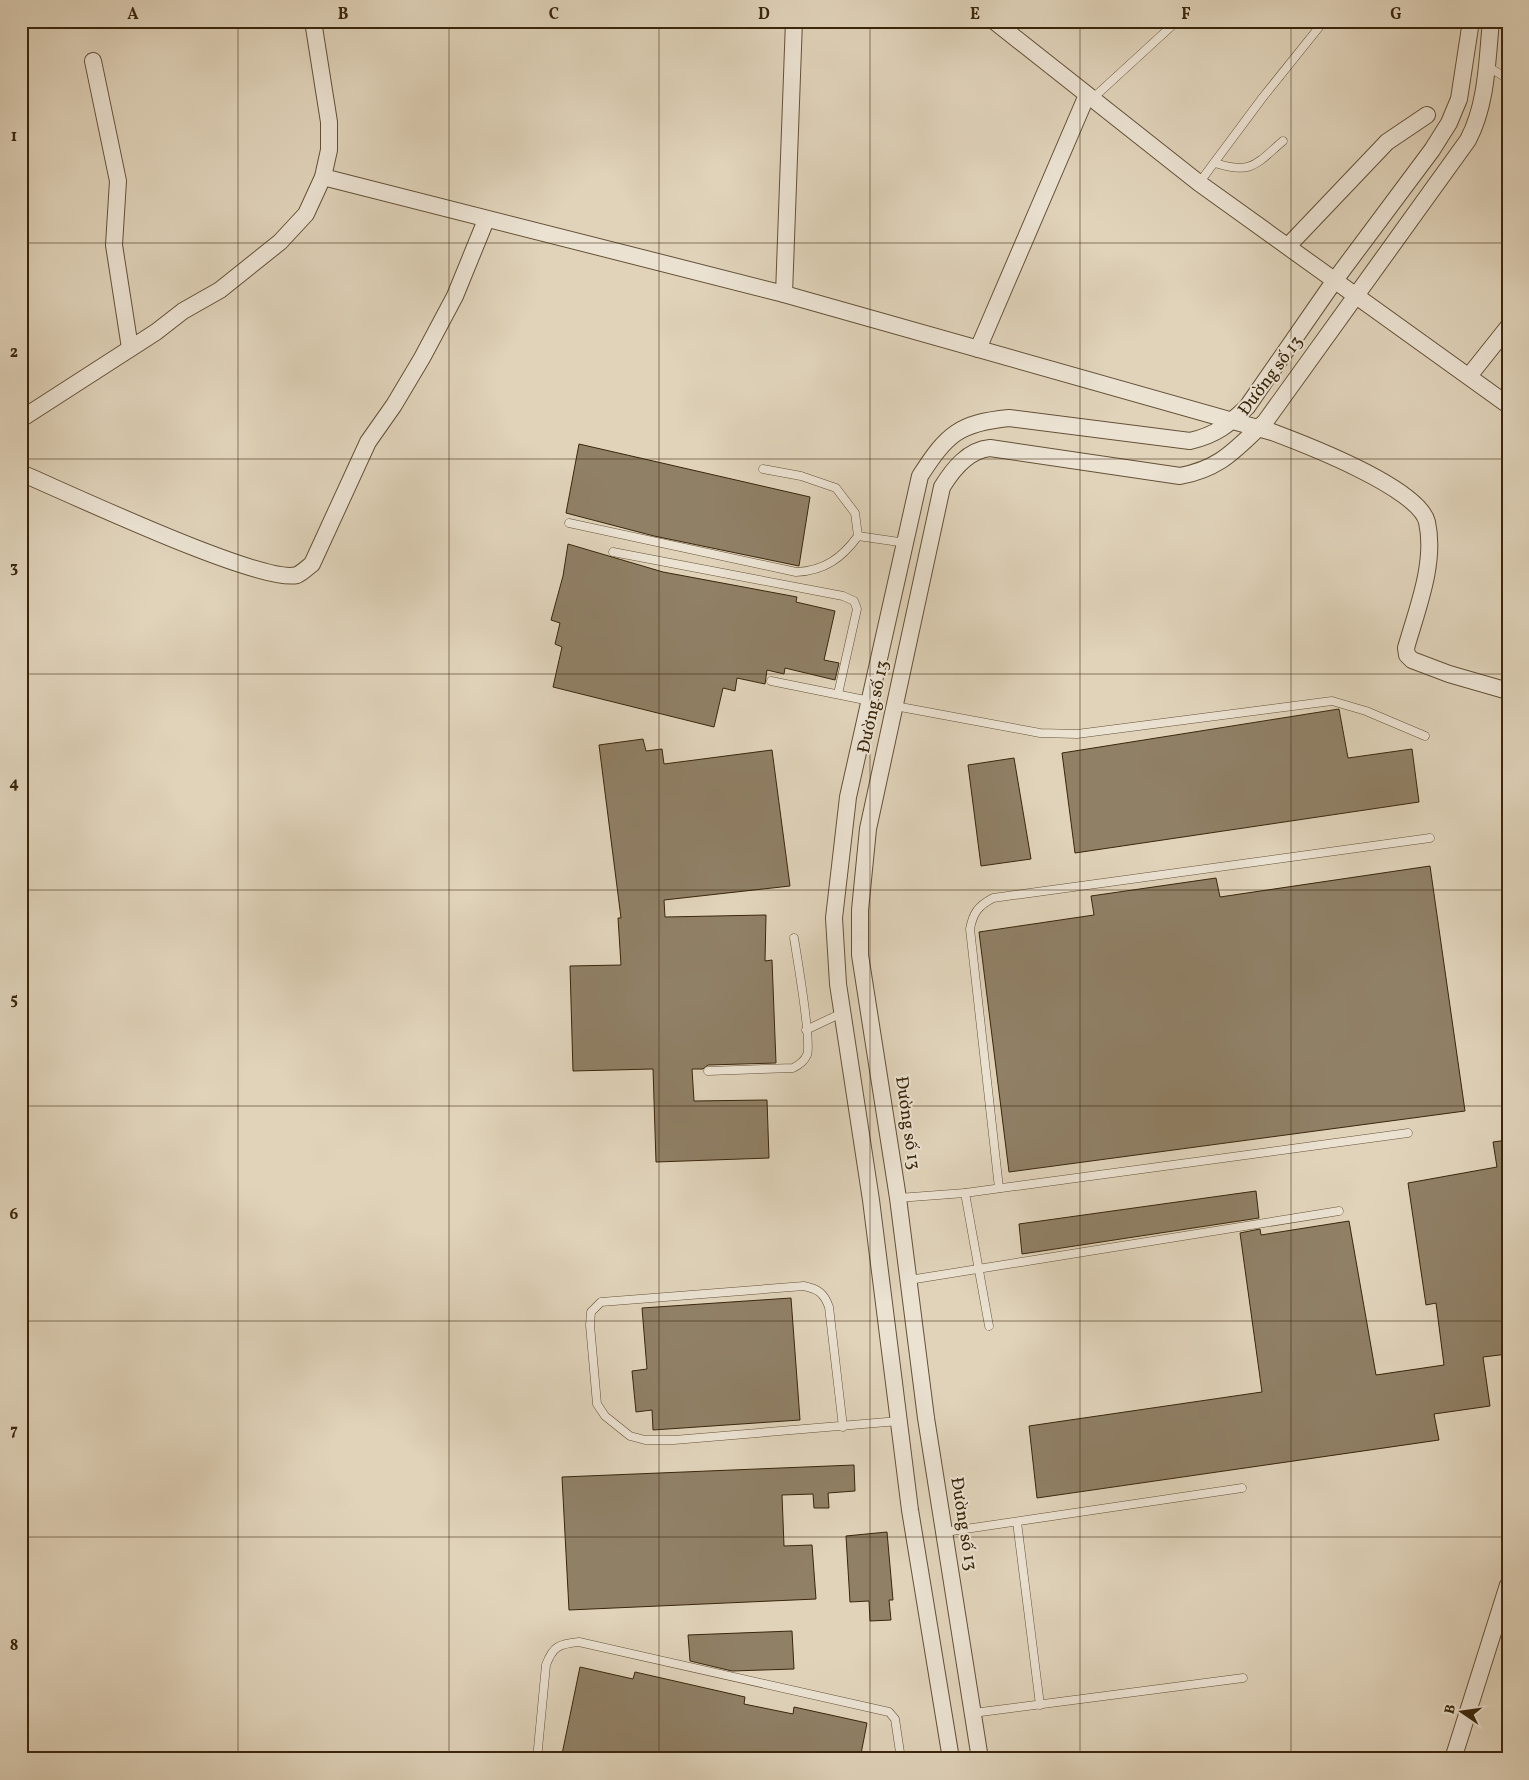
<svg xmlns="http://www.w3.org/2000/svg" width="1529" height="1780" viewBox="0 0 1529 1780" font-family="Vollkorn,serif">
<rect width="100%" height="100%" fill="#e0d3ba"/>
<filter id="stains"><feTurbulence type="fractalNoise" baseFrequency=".004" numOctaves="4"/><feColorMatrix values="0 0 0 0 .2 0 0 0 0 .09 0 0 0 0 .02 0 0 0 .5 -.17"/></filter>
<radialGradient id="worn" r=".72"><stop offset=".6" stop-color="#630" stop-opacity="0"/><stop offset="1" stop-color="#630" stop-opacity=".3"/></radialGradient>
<g fill="#908066" stroke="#3a260b">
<path d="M579 444 810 497 799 566 654 536 566 513Z"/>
<path d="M568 544 663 572 797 597 796 602 835 611 824 660 839 663 835 680 785 668 784 674 767 670 765 684 737 678 735 691 723 688 714 727 553 687 562 647 555 644 560 623 551 620 563 576Z"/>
<path d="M1339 709 1348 758 1412 749 1419 802 1075 853 1062 753Z"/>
<path d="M643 739 646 751 662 749 664 764 772 750 790 886 664 900 665 917 766 915 765 961 772 960 776 1063 708 1065 703 1069H692L694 1101 767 1100 769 1158 656 1162 653 1069 573 1071 570 966 621 965 618 918H621L599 745Z"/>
<path d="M1014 758 1031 859 981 866 968 765Z"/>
<path d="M1430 866 1465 1111 1009 1172 979 932 1094 915 1091 896 1216 878 1220 897Z"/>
<path d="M1508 1140V1354L1483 1357 1490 1406 1434 1414 1439 1440 1037 1498 1029 1426 1262 1392 1240 1233 1260 1229 1261 1235 1349 1221 1376 1375 1444 1365 1436 1303 1426 1305 1408 1183 1497 1167 1493 1142Z"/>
<path d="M1256 1191 1259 1218 1022 1254 1019 1224Z"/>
<path d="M791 1298 800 1420 653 1430 652 1410 636 1412 632 1371 647 1369 642 1308Z"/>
<path d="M854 1465 855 1491 828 1493 829 1508H814L813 1494 782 1495 784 1546 812 1545 816 1599 569 1610 562 1477Z"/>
<path d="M887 1532 893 1600H889L891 1620 870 1621 869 1601 850 1602 846 1536Z"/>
<path d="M792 1631 794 1669 732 1671 690 1661 688 1635Z"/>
<path d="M580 1667 633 1679 635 1672 745 1697 744 1704 793 1714 794 1707 867 1723 860 1759H561Z"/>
</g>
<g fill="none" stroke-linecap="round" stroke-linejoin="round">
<g stroke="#645137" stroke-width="9">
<g id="lane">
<path d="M1487 66 1508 79"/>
<path d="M1092 99 1177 21"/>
<path d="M1215 163C1252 175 1256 164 1283 141"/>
<path d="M1199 183 1263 97 1324 21"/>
<path d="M569 523 796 572C824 571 842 558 858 536L855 513 836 488 801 476 763 469"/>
<path d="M858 536 906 543"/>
<path d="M613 552 843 596 854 601 857 609 838 694"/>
<path d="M771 681 870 701"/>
<path d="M895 706 1040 733 1077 734 1332 701 1366 711 1425 736"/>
<path d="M806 1030 842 1013"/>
<path d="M708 1071 793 1068C799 1065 804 1062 807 1055 812 1042 797 957 794 938"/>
<path d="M999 1188 970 929C973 913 978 906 993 898L1430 838"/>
<path d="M965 1193 989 1326"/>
<path d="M898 1198 965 1193 1408 1133"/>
<path d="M909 1280 1339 1211"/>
<path d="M843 1427 829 1307C824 1293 818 1289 804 1286L601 1302 591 1312 590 1325 597 1404 605 1416 630 1436 645 1440H674L899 1421"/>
<path d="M1017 1522 1040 1705"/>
<path d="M945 1532 1242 1488"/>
<path d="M973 1713 1243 1678"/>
<path d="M537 1759 546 1665C553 1646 559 1644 579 1642L889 1712 895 1719 901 1759"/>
</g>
</g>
<g stroke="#645137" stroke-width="18">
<g id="street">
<path d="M994 21 1199 183 1508 405"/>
<path d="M93 61 118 181 114 245 130 348"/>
<path d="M323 177 784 294 1272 432C1304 444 1419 488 1427 522 1436 563 1417 609 1406 648L1407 655 1412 660 1449 674 1508 691"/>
<path d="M1288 246 1387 142 1427 115"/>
<path d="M784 294 794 21"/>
<path d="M978 349 1087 95"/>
<path d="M1469 376 1508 327"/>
<path d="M21 419 156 332 183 311 220 290 280 242 306 214 323 177 329 150V122L313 21"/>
<path d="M21 473C64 491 262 585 297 575 302 573 308 567 312 564L368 442 394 405 422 358 455 296 486 220"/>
<path d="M951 1759 910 1510 871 1200 838 984 834 918 848 797 920 476C947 434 959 423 1009 418L1190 441C1216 435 1228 425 1247 407L1335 280 1432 150 1449 123 1459 99 1471 21"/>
<path d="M980 1759 926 1418 898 1198 860 955V910L868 829 942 487C953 469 968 450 990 448L1180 476C1222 468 1235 449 1265 422L1468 140C1487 104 1487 61 1491 21"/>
<path d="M1453 1759 1508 1585"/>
</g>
</g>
<use href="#lane" stroke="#ebe2d2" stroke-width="8"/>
<use href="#street" stroke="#ebe2d2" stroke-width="16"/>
</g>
<path fill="none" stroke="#3a260b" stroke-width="1" stroke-opacity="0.55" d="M238 21V1759M449 21V1759M659 21V1759M870 21V1759M1080 21V1759M1291 21V1759M21 243H1508M21 459H1508M21 674H1508M21 890H1508M21 1106H1508M21 1321H1508M21 1537H1508"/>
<g text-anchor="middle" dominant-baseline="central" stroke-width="4" stroke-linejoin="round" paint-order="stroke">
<g font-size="18" fill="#3a260b" stroke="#ebe2d2">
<text transform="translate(1271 376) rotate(-53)">Đường số 13</text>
<text transform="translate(874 707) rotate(-78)">Đường số 13</text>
<text transform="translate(907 1123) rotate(82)">Đường số 13</text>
<text transform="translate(963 1524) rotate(81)">Đường số 13</text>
</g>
</g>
<rect width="1529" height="1780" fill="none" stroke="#e0d3ba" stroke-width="55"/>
<g transform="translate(1462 1712) rotate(283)" stroke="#ebe2d2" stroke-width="4" paint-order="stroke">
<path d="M0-4L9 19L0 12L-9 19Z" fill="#3a260b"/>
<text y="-8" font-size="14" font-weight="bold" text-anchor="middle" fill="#3a260b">B</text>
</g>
<rect x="28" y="28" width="1474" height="1724" fill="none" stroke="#3a260b" stroke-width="2"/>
<g font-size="16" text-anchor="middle" font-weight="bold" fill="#3a260b">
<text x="133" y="19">A</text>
<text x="343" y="19">B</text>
<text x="554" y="19">C</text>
<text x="764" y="19">D</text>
<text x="975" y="19">E</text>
<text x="1186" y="19">F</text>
<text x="1396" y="19">G</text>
<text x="14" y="141">1</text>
<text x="14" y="357">2</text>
<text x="14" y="572">3</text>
<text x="14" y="788">4</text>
<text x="14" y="1004">5</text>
<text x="14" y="1219">6</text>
<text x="14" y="1435">7</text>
<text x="14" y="1650">8</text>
</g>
<rect width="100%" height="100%" filter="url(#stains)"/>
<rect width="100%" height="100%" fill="url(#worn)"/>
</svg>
